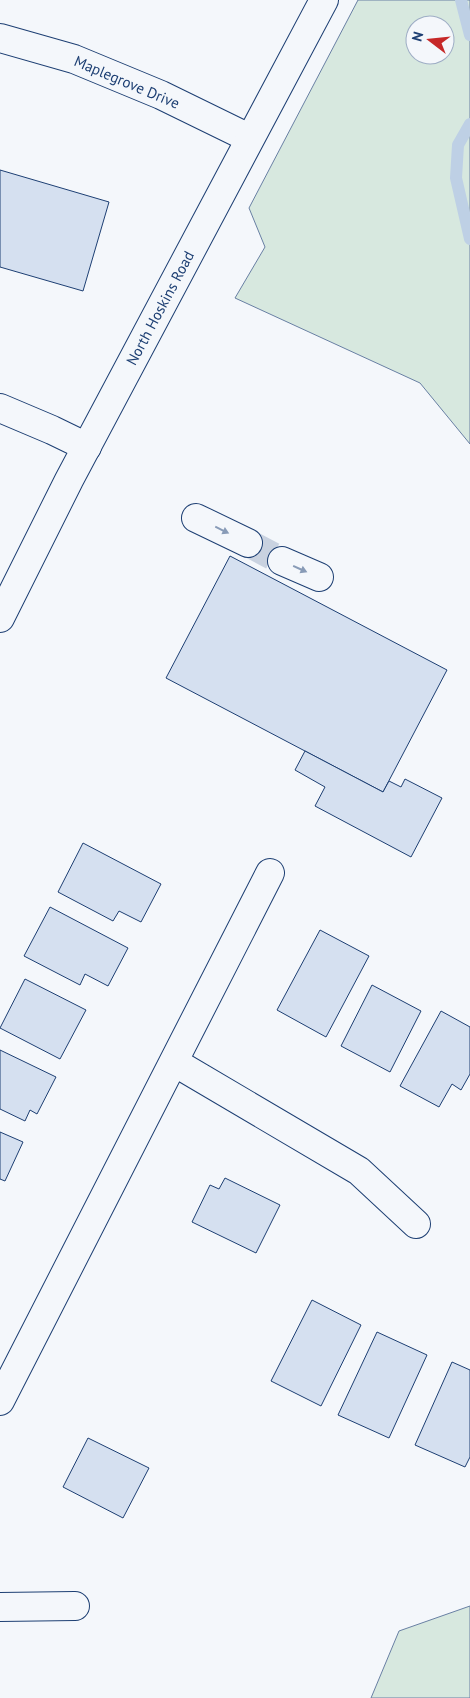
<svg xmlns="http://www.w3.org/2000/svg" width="470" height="1698" viewBox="0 0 470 1698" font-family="'PT Sans',sans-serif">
<rect width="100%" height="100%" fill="#f4f7fb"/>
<g fill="#d7e8df" stroke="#687fa3" fill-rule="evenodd">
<path d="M358 0H470V444L420 383 235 298 265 247 249 208ZM415 25H445V55H415Z"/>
<path d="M470 1606V1698H371L399 1631Z"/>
</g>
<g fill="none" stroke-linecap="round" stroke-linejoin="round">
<g stroke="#bed0e5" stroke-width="12">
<path d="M461 0 470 35"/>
<path d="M470 124 458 145 456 178 470 239"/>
</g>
</g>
<g fill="#d5e0f0" stroke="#1d3f73">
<path d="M0 170 109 202 83 291 0 267Z"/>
<path d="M230 556 447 670 383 792 166 678Z"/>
<path d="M305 751 383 792 389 781 401 787 405 779 442 798 411 857 315 806 325 787 295 770Z"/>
<path d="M83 843 161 884 141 922 119 911 113 921 58 892Z"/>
<path d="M50 907 128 948 108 986 85 974 80 985 24 956Z"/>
<path d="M320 930 369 956 326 1037 277 1010Z"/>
<path d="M25 979 86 1010 60 1059 0 1028Z"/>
<path d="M372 985 421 1011 390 1072 341 1046Z"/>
<path d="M441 1011 470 1027V1074L461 1090 452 1084 439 1107 400 1086Z"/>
<path d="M0 1050 56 1077 37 1114 30 1110 25 1121 0 1109Z"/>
<path d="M0 1132 23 1142 5 1181 0 1179Z"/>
<path d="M225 1178 280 1205 256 1253 192 1222 210 1185 219 1189Z"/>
<path d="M312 1300 361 1325 321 1406 271 1381Z"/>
<path d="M377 1332 427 1355 389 1438 338 1415Z"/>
<path d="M452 1362 470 1370V1457L465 1467 415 1445Z"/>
<path d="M88 1438 149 1468 123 1518 63 1487Z"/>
</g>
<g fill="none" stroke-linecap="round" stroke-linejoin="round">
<path stroke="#c9d2e0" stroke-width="28" stroke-dasharray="28 14" stroke-linecap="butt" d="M248 543 282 561"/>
<g stroke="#1d3f73" stroke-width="30">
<g id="minor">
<path d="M0 38 74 59 161 95 249 138"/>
<path d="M0 408 52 430 87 447"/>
<path d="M196 518 248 543"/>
<path d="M282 561 319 577"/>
<path d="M0 618 69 480 324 0"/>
<path d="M174 1062 359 1171 416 1224"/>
<path d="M0 1401 270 873"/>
<path d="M0 1607 75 1606"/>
</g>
</g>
<use href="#minor" stroke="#f4f7fb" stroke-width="28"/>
</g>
<defs><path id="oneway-solid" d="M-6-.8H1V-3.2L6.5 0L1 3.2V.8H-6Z" transform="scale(1.25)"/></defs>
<g fill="#889bb7">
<use href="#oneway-solid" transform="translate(222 530) rotate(26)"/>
<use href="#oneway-solid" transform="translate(300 569) rotate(24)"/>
</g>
<g text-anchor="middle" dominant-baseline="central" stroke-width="4" stroke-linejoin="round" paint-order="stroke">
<g font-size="15" fill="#1d3f73" stroke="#f4f7fb">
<text transform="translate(127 82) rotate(23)">Maplegrove Drive</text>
<text transform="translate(160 308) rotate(-62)">North Hoskins Road</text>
</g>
</g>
<g transform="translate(430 40) rotate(286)"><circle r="24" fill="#f4f7fb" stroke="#9eadc5"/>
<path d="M0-4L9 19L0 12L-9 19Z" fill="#c62828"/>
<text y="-8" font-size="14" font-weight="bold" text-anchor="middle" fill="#1d3f73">N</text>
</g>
</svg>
